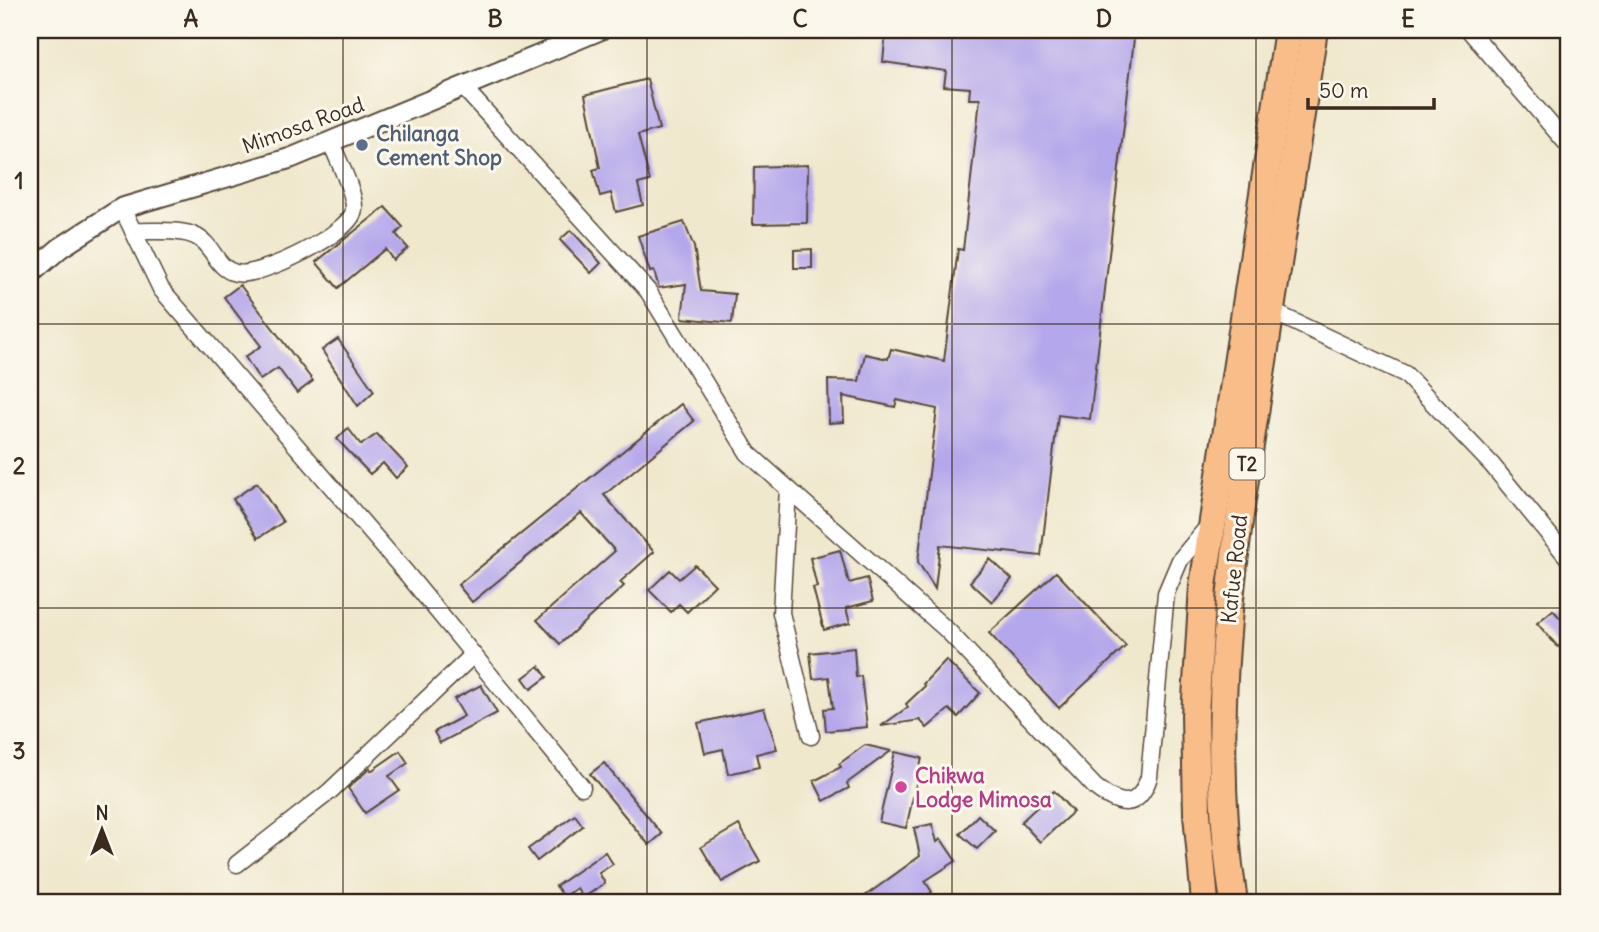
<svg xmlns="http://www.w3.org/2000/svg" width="1599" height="932" viewBox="0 0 1599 932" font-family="Delius,sans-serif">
<rect width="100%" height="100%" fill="#fbf7ec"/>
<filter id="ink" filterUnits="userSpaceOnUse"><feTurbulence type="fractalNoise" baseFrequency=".0143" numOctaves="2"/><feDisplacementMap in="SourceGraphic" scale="14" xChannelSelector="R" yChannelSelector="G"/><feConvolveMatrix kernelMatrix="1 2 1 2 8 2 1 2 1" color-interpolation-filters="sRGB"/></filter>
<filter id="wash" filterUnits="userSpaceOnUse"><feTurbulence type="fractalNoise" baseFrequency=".00686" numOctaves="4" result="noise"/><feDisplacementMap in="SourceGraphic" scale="28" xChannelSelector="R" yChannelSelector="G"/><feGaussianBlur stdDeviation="1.57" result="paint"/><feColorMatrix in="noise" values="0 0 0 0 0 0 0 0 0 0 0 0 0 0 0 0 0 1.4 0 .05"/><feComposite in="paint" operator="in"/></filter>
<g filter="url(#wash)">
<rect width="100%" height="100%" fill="#efe8cd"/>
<g id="blocks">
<g fill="#b5a7eb">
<path d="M886 30H1135L1090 419 1058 415 1041 556 940 545 935 589 918 562 937 409 897 400 895 407 843 396 844 422 829 423 828 380 859 381 865 354 888 359 891 349 944 361 958 249 963 250 980 99H969L970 88 944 86 946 71 883 62Z"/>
<path d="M647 79 659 129 638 135 650 181 638 184 643 205 616 212 611 193 600 196 593 170 600 168 585 95Z"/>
<path d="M808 165 807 223 753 224 754 167Z"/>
<path d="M385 207 403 227 396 234 408 248 393 260 385 249 338 288 316 262Z"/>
<path d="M684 222 694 247 701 291 735 294 732 323 682 318 686 284 659 288 654 271 650 272 638 236Z"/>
<path d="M571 230 601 263 591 273 560 240Z"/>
<path d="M812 249V268H794V250Z"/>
<path d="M240 285 313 381 297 393 278 368 260 380 245 357 261 346 224 297Z"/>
<path d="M338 339 374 391 358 406 322 350Z"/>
<path d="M681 404 694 421 604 495 654 552 620 582 624 586 560 644 537 620 615 551 581 513 472 602 458 585Z"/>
<path d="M348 428 361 445 377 434 408 467 396 478 383 463 370 474 337 439Z"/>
<path d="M257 483 283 522 258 538 233 499Z"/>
<path d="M840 550 849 583 867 578 873 601 846 608 850 623 824 630 813 588 817 587 810 558Z"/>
<path d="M990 559 1012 579 992 602 970 582Z"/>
<path d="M695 565 715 585 687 612 679 604 671 612 649 590 670 570 679 579Z"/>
<path d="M1056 572 1126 646 1059 708 989 633Z"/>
<path d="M1553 610 1569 628V638L1558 647 1537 623Z"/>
<path d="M854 648 856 677 861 676 867 727 826 731 824 709 833 708 829 677 813 679 810 653Z"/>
<path d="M946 660 980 693 958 717 949 709 927 728 920 720 881 726 908 707 906 704 925 686 923 684Z"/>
<path d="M539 666 547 677 531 689 523 678Z"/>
<path d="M481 685 497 713 440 743 434 732 464 716 454 699Z"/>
<path d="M764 708 777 749 756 754 759 767 728 774 723 749 705 753 698 723Z"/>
<path d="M865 745 891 751 847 783 849 788 824 801 814 781 841 767 839 764Z"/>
<path d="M400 751 408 763 389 776 399 790 365 813 348 788 370 768 371 771Z"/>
<path d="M895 752 922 758 906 828 879 822Z"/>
<path d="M604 763 662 834 649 845 590 774Z"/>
<path d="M1054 791 1073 812 1040 842 1021 822Z"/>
<path d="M575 815 583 826 537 861 528 849Z"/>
<path d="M978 815 995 831 977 849 960 834Z"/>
<path d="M932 824 937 842 941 839 956 861 925 881 932 892 918 902H857L920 856 914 828Z"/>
<path d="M739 825 760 861 722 882 701 847Z"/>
<path d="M605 852 613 864 599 873 605 883 583 898 577 888 564 897 556 886Z"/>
</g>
</g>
</g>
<g filter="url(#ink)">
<use href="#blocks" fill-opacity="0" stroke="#564638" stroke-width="2"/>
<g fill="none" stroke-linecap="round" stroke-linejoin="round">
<g stroke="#564638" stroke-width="19">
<g id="minor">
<path d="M1469 30 1569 146"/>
<path d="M463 87 648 291 748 453 948 631 1095 787C1119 806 1138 811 1149 777L1166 593 1180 560 1210 524"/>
<path d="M122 208 161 289 407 574 582 787"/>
<path d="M133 231C151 232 181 228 197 237 214 246 216 269 236 273 258 279 354 232 354 209 355 192 337 159 331 142"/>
<path d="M1271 311 1405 374 1492 465 1569 559"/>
<path d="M788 489 781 613 811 736"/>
<path d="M237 864 329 792 472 656"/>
</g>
</g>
<g stroke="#564638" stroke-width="23">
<path id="tertiary" d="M30 274 60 248 122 208 291 158 600 30"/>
</g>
<g stroke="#564638" stroke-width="30">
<g id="trunk">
<path d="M1205 902 1197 814 1195 715 1203 586 1288 30"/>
<path d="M1234 902C1206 728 1233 553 1260 381 1278 264 1296 147 1314 30"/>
</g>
</g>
<use href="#minor" stroke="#fff" stroke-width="16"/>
<use href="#tertiary" stroke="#fff" stroke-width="19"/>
<use href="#trunk" stroke="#f8bd89" stroke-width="26"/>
</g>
</g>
<path fill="none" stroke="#3b2a1e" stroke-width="2" stroke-opacity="0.55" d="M343 30V902M647 30V902M952 30V902M1256 30V902M30 324H1569M30 608H1569"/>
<circle fill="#5c6f8a" stroke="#fbf7ec" stroke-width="2.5" cx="362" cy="145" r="7"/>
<circle fill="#d1479c" stroke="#fbf7ec" stroke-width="2.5" cx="901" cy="787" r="7"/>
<g text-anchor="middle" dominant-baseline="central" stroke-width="6" stroke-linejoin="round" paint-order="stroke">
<rect fill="#fbf7ec" stroke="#75685c" stroke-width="2" x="1229.5" y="448.5" width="35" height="31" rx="5"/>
<g font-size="19" font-weight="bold" fill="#3b2a1e">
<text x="1247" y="464">T2</text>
</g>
<g font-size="21" fill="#3b2a1e" stroke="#fbf7ec">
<text transform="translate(303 125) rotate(-20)">Mimosa Road</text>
<text transform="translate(1234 569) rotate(-84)">Kafue Road</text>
</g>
<g font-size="21" font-weight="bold" fill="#4e5e75" stroke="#fbf7ec" text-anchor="start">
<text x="376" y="133">Chilanga<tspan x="376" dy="24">Cement Shop</tspan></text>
</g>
<g font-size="21" font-weight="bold" fill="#b23c85" stroke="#fbf7ec" text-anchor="start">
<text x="915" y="775">Chikwa<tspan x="915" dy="24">Lodge Mimosa</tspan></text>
</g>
</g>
<rect width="1599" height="932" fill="none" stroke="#fbf7ec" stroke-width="77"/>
<g transform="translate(102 830)" stroke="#fbf7ec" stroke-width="5" paint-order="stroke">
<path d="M0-5L12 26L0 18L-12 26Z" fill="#3b2a1e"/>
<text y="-10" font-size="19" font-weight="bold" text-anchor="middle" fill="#3b2a1e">N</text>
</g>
<path d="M1308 98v10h126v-10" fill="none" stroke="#3b2a1e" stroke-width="3.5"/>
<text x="1319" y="98" font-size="21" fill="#3b2a1e" stroke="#fbf7ec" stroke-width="5" paint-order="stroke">50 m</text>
<rect x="38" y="38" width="1522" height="856" fill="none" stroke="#3b2a1e" stroke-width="2.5"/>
<g font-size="23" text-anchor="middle" font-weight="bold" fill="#3b2a1e">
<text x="191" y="27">A</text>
<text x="495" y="27">B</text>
<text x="800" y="27">C</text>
<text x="1104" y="27">D</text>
<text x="1408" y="27">E</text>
<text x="19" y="189">1</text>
<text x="19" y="474">2</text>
<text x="19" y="759">3</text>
</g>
</svg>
